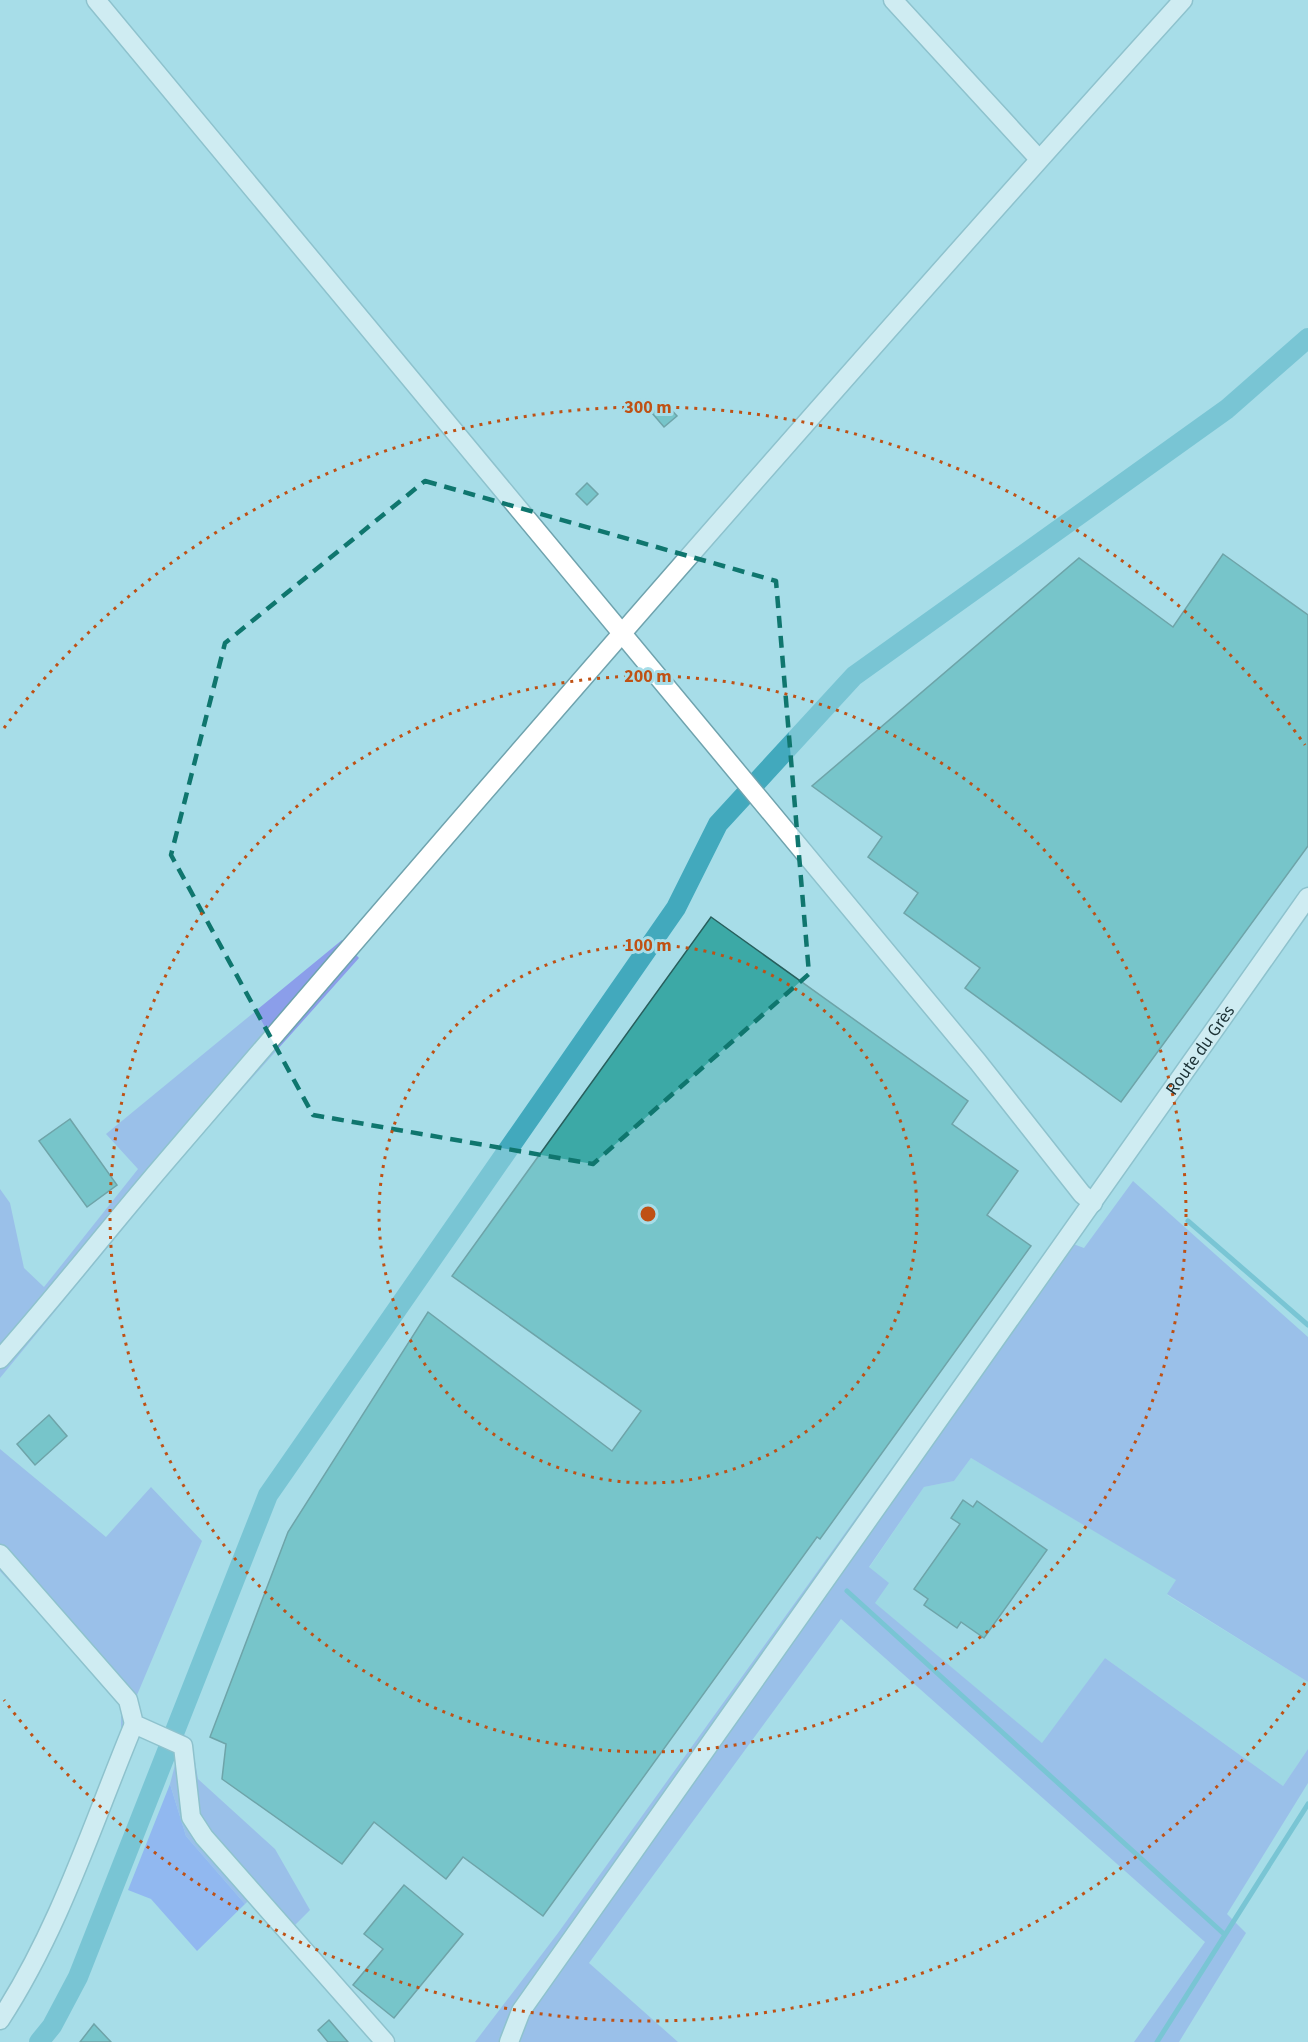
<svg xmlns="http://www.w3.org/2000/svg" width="1308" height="2042" viewBox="0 0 1308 2042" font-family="'Source Sans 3',sans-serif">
<rect width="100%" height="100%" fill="#a7dde8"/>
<path fill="#92d3e0" d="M971 1458 1177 1580 1167 1595 1308 1682V1749L1283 1786 1105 1658 1043 1744 874 1603 869 1568 924 1487 954 1481Z"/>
<g fill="#8b9eea">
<path d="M342 940 359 958 187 1151 0 1378V1189L10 1203 24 1268 44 1287 138 1169 106 1134Z"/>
<path d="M1133 1181 1308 1337V1682L1167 1594 1176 1580 971 1458 954 1481 924 1487 869 1567 889 1583 875 1603 1042 1743 1105 1658 1283 1786 1308 1749V1783L1227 1914 1246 1933 1179 2042H1134L1205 1942 841 1619 589 1963 678 2042H475L558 1933 1057 1238 1084 1248Z"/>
<path d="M0 1449 106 1537 151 1487 202 1541 121 1733V1703L0 1571Z"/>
<path d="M183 1734 191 1739 198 1779 275 1849 310 1910 295 1925 261 1888 245 1904 186 1836 170 1784Z"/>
</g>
<path fill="#758dfa" d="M170 1784 186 1836 245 1904 197 1951 151 1899 128 1890Z"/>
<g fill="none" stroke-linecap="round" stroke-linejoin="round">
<g stroke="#42a9bd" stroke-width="5">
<path d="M1188 1221 1308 1325"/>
<path d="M847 1591 1224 1934"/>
<path d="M1157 2042 1308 1804"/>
</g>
<path stroke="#42a9bd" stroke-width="20" d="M39 2042 52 2026 78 1977 268 1495 676 908 718 824 854 676 1227 409 1308 338"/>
</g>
<g fill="#3ca9a6" stroke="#285f5d" stroke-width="1.5">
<path d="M664 402 677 416 664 427 652 413Z"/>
<path d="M587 483 598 494 587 505 576 494Z"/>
<path d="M1223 554 1308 615V846L1121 1102 965 988 980 968 904 913 918 893 868 857 882 837 812 786 1079 558 1173 627Z"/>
<path d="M711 917 968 1101 952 1124 1018 1171 987 1215 1031 1246 820 1539 817 1537 543 1916 463 1857 446 1879 374 1822 342 1864 222 1779 226 1744 210 1737 288 1532 428 1312 612 1451 641 1411 452 1276Z"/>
<path d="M70 1119 117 1185 87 1207 39 1141Z"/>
<path d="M49 1415 67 1436 35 1465 17 1444Z"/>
<path d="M963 1500 973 1507 977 1501 1047 1550 984 1638 961 1622 957 1628 924 1605 928 1599 914 1589 960 1524 951 1518Z"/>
<path d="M404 1885 463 1934 394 2018 353 1985 383 1949 364 1934Z"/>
<path d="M329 2020 348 2042H328L318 2030Z"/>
<path d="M94 2024 111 2042H80Z"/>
</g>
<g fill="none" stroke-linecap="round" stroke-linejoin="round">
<g stroke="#6fa3ae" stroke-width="21">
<g id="minor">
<path d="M96 0 978 1062 1082 1194 1093 1203"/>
<path d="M893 0 1039 159"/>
<path d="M0 1359C56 1296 108 1229 163 1165 499 773 837 383 1183 0"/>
<path d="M0 1554 128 1700 134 1724 183 1746 191 1817 204 1837 385 2042"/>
<path d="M0 2020C60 1928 92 1825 134 1724"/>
<path id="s1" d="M509 2042 521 2011 1308 897"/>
</g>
</g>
<use href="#minor" stroke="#fff" stroke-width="18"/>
</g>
<path d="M0 0H1308V2042H0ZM425 481 776 581 809 974 593 1164 313 1115 171 855 225 643Z" fill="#a7dde8" fill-opacity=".55" fill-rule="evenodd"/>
<path fill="none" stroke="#0f766e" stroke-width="4.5" stroke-dasharray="12 8" stroke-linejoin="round" d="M425 481 776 581 809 974 593 1164 313 1115 171 855 225 643Z"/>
<g fill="none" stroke="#bf5114" stroke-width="3" stroke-dasharray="3 6">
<circle cx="648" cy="1214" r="269"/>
<circle cx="648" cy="1214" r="538"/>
<path d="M1305 1683A807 807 0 0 1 4 1700M4 728A807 807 0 0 1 1305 745"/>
</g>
<g text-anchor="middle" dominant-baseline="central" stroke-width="6" stroke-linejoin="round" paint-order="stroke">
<g font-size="18" fill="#1b3135" stroke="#a7dde8">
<text stroke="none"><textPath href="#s1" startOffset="1210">Route du Grès</textPath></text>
</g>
</g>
<circle cx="648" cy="1214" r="9" fill="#bf5114" stroke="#a7dde8" stroke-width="3"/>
<g font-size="18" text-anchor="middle" font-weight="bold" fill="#bf5114" stroke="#a7dde8" stroke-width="6" stroke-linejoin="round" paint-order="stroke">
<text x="648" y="413">300 m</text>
<text x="648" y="682">200 m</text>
<text x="648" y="951">100 m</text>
</g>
</svg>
